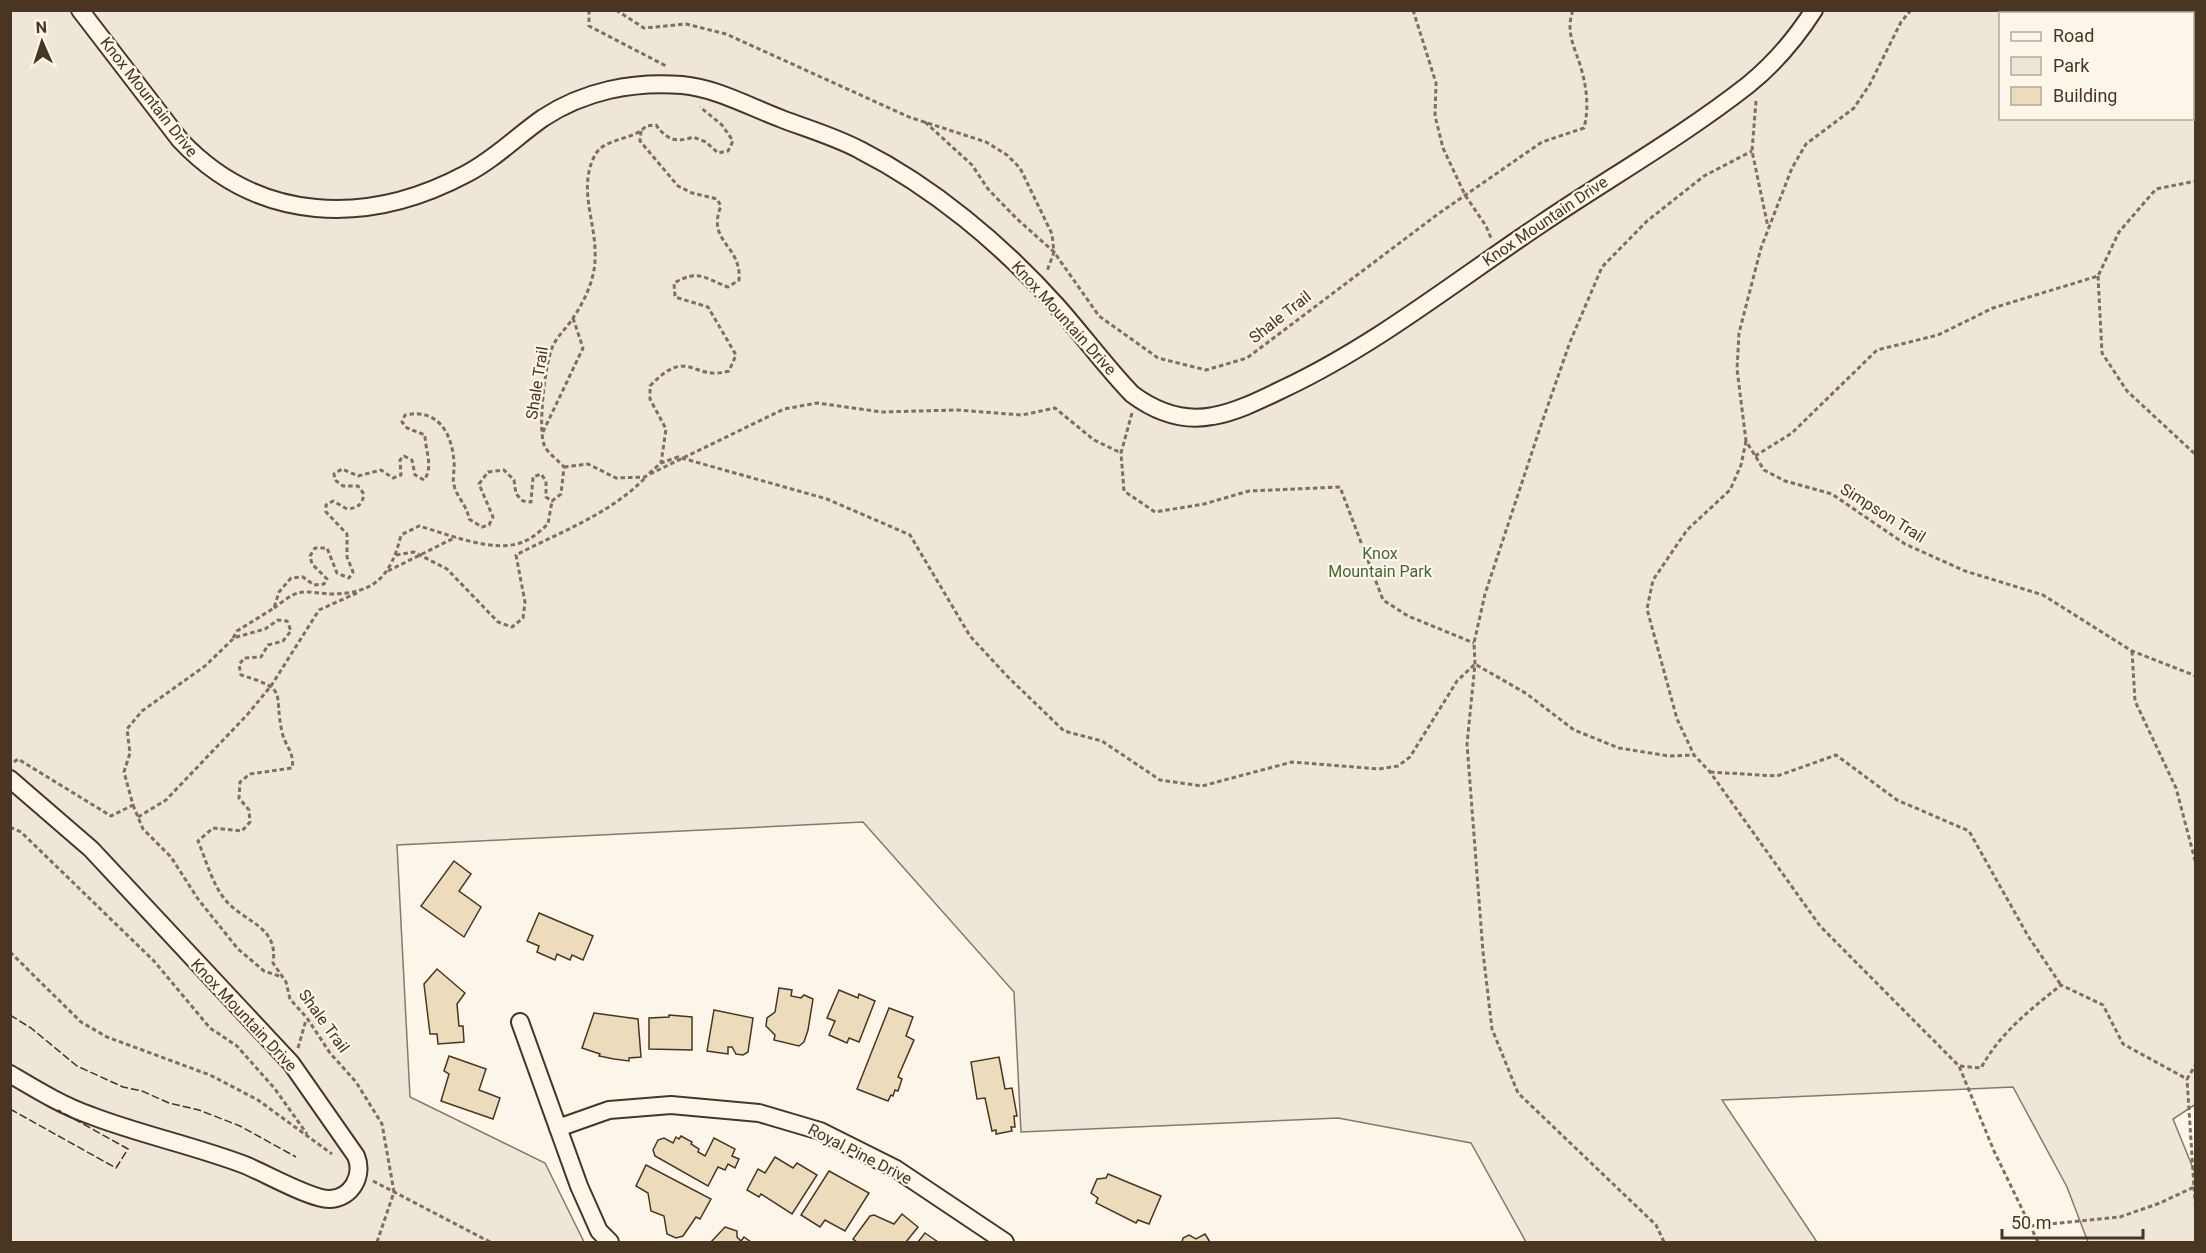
<svg xmlns="http://www.w3.org/2000/svg" width="2206" height="1253" viewBox="0 0 2206 1253" font-family="Roboto,sans-serif">
<rect width="100%" height="100%" fill="#fbf6e9"/>
<path fill="#ede6d9" stroke="#887966" stroke-width="1.5" fill-rule="evenodd" d="M10 11H2195L2196 1104 2173 1119 2195 1173V1242H2088L2067 1187 2013 1087 1722 1100 1817 1242H1526L1471 1143 1338 1118 1021 1132 1014 992 863 822 397 845 410 1097 545 1163 584 1242H11ZM2000 14H2192V118H2000Z"/>
<g fill="#ecdcbc" stroke="#4a3520" stroke-width="1.5">
<path d="M454 861 471 874 459 891 481 907 464 937 421 906Z"/>
<path d="M539 913 593 936 583 960 572 955 570 960 557 954 555 960 537 952 539 946 527 941Z"/>
<path d="M437 969 465 993 457 1004 459 1026H463L464 1042 438 1044 437 1034H430L424 984Z"/>
<path d="M779 988 792 990 791 996 801 998 804 995 813 999 808 1030 804 1042 799 1046 774 1040 775 1035 766 1026 767 1018 775 1012Z"/>
<path d="M839 990 858 998 859 994 875 1001 859 1042 849 1038 847 1043 829 1035 835 1021 827 1018Z"/>
<path d="M889 1008 913 1017 906 1036 914 1040 898 1077 902 1079 898 1091 895 1090 893 1096 891 1095 888 1101 857 1089Z"/>
<path d="M714 1010 753 1018 748 1052 743 1055 736 1054 732 1047H728V1054L707 1051Z"/>
<path d="M594 1013 638 1019 641 1057 629 1058V1061L614 1059 599 1056 600 1054 582 1048Z"/>
<path d="M669 1015 692 1017V1050L649 1049V1018L669 1017Z"/>
<path d="M449 1056 486 1069 479 1090 500 1098 493 1119 441 1101 449 1074 444 1071Z"/>
<path d="M999 1057 1005 1089 1012 1088 1017 1116H1014L1015 1127H1011L1012 1131 996 1134V1130L992 1131 985 1098 977 1099 971 1062Z"/>
<path d="M681 1136 692 1142 691 1144 699 1149 698 1152 705 1156 714 1138 735 1149 732 1156 739 1159 735 1168 728 1164 725 1170 718 1167 708 1186 655 1156 653 1150 658 1140 664 1138 673 1143 676 1137 679 1139Z"/>
<path d="M775 1157 793 1168 797 1163 817 1175 792 1214 761 1194 759 1197 747 1190 758 1169 765 1173Z"/>
<path d="M646 1165 711 1199 700 1219 696 1217 683 1236 676 1238 667 1234 664 1216 651 1211 648 1193 636 1186Z"/>
<path d="M829 1171 869 1193 845 1231 825 1220 820 1227 801 1215Z"/>
<path d="M1108 1174 1161 1196 1149 1224 1138 1220 1136 1223 1096 1203 1098 1198 1091 1193 1097 1179 1106 1178Z"/>
<path d="M902 1214 918 1227 906 1242H857L853 1239 870 1216 874 1215 894 1224Z"/>
<path d="M725 1227 737 1231V1237L741 1241 744 1237 751 1242H711Z"/>
<path d="M925 1233 938 1242H918Z"/>
<path d="M1205 1234 1210 1242H1182L1183 1238 1189 1235 1196 1239Z"/>
</g>
<g fill="none" stroke-linecap="round" stroke-linejoin="round">
<g stroke="#4a3520" stroke-width="20">
<g id="street">
<path d="M80 10 180 140C259 224 368 226 466 174 495 159 517 136 543 118 584 91 633 81 682 85 716 88 750 107 782 119 808 129 836 137 860 150 933 187 1001 244 1056 305 1082 334 1105 366 1132 394 1156 412 1182 422 1213 416 1237 412 1262 399 1285 388 1376 345 1457 280 1541 224 1609 178 1683 136 1748 85 1774 64 1796 38 1814 10"/>
<path d="M10 779 91 849 291 1063 356 1156C364 1175 352 1198 330 1199 312 1200 265 1173 245 1165 195 1146 142 1135 92 1116 63 1106 37 1090 10 1074"/>
<path d="M520 1022 579 1186 599 1231 610 1242"/>
<path d="M558 1128 609 1110 671 1105 759 1113 820 1131 896 1169 1005 1242"/>
</g>
</g>
<g stroke="#7f6f5c" stroke-width="3" stroke-dasharray="4.5 3" stroke-linecap="butt">
<path d="M589 10V26L668 67"/>
<path d="M616 10 644 28 686 24 726 34 909 117 986 142 1007 155 1020 168 1052 234 1054 252 1047 271"/>
<path d="M1413 10 1436 83 1435 116 1443 148 1465 195 1486 226 1491 238"/>
<path d="M1911 10 1901 22 1870 84 1854 108 1806 144 1792 168 1761 248 1739 333 1737 369 1746 441 1764 470 1785 481 1832 494 1905 544 1965 571 2043 595 2132 651 2196 676"/>
<path d="M1756 101 1752 151 1768 227"/>
<path d="M925 122 972 165 988 189 1017 219 1054 252 1099 316 1158 358 1206 370 1247 358 1438 214 1542 142 1584 128C1589 108 1587 89 1581 68 1575 47 1565 33 1573 10"/>
<path d="M641 131 640 141 678 186 692 193 717 199 721 206C706 242 742 245 739 280L728 287C704 278 699 269 674 283L675 297 708 307 736 355 729 371C692 382 689 345 650 386V399L666 429 661 463"/>
<path d="M2098 276 2102 353 2127 391 2196 455"/>
<path d="M1132 413 1121 453 1124 491 1155 512 1204 504 1249 491 1340 487 1383 600 1408 616 1474 643"/>
<path d="M543 432 583 348 573 318"/>
<path d="M1746 441 1741 465 1730 490 1687 530 1653 580 1647 609 1677 719 1694 755 1710 772 1820 926 1959 1066 1994 1151 2038 1242"/>
<path d="M1755 456 1792 433 1877 350 1938 335 1993 308 2098 276 2119 232 2156 189 2196 181"/>
<path d="M564 467 588 464 616 478 645 477 661 463 678 457 827 499 910 535 970 636 1008 677 1064 731 1102 741 1160 780 1202 786 1292 762 1379 769 1398 766 1410 757 1457 681 1475 664 1527 694 1574 730 1619 748 1669 756 1694 755"/>
<path d="M650 474 784 409 817 403 882 412 957 410 1022 415 1055 408 1094 440 1121 453"/>
<path d="M396 555 414 552 447 569 498 622 512 627 523 618 525 602 516 555C560 532 610 514 645 478"/>
<path d="M388 571 456 537"/>
<path d="M274 608C281 603 290 595 298 593 307 590 321 594 330 594 375 594 391 576 401 535L419 526C448 534 496 555 525 541 533 538 541 530 548 524L552 501"/>
<path d="M2132 651 2135 701 2176 788 2196 864"/>
<path d="M14 762 18 759 111 816 133 805 124 772 130 753 127 729 142 711 205 666 233 639"/>
<path d="M1710 772 1777 776 1836 755 1897 800 1969 831 2028 936 2061 985"/>
<path d="M133 805 143 829 171 857 198 899 238 949 264 971 282 977"/>
<path d="M138 817 166 800 247 715 271 686 319 610 357 593"/>
<path d="M10 827 21 832 154 961 210 1028 237 1046 275 1089 307 1134"/>
<path d="M10 952 81 1022 107 1037 210 1075 258 1100 332 1154"/>
<path d="M298 1048 306 1020"/>
<path d="M1960 1066 1981 1068C2000 1033 2031 1009 2061 985L2103 1005 2123 1044 2187 1079 2196 1064"/>
<path d="M373 1181 490 1242"/>
<path d="M2194 1187 2196 1212"/>
<path d="M2030 1226 2120 1217 2160 1203 2194 1187 2187 1079"/>
<path d="M377 1242 394 1192 382 1124 356 1082 330 1053 307 1018 290 999 286 982 273 963C279 924 242 923 223 897 211 880 206 860 198 841L213 828 242 831 250 822 249 810 239 798 240 782 250 774 292 768C295 753 285 746 282 732 273 691 290 690 241 675L239 665 244 658 261 657 268 645 283 641 291 631 287 621 278 620 265 629 233 638 237 631 274 608 279 592 291 578 303 577 314 585 324 584 327 579 312 564 310 556 315 548H327L337 573 349 578 353 572 347 557V534L326 512V505L333 501 347 509C358 508 362 505 364 494L358 486H343L335 480 334 474 342 469 358 476 381 470 393 478 401 475 400 460 404 456 412 460 415 475 424 480C434 467 425 450 425 435L407 428 402 422 405 415C437 408 452 432 454 462 455 469 452 478 454 485 457 498 467 505 469 519L482 527 489 525 493 517 479 484 488 472 504 470 514 480 516 494 523 501 531 502 533 477 541 474 546 481V497L552 501 561 494 564 467C559 461 549 454 545 447 537 432 545 365 552 348 556 337 567 328 573 318 584 302 595 279 595 259 597 223 577 189 595 155 605 137 633 141 646 126L656 125C667 140 676 143 693 137L706 142 718 153 728 151 733 141 722 125 700 107"/>
<path d="M1664 1242 1656 1225 1518 1093 1492 1029 1483 952 1467 744 1475 664 1474 643 1485 594 1540 428 1570 342 1602 267 1647 221 1704 176 1752 151"/>
</g>
<use href="#street" stroke="#fbf6e9" stroke-width="16"/>
<g stroke="#4a3520" stroke-width="1.5" stroke-dasharray="8 3" stroke-linecap="butt">
<path d="M10 1015 31 1028 77 1066 123 1087 142 1091 169 1103 199 1110 240 1126 296 1157"/>
<path d="M10 1109 116 1168 128 1149 58 1110"/>
</g>
</g>
<g text-anchor="middle" dominant-baseline="central" stroke-width="4.5" stroke-linejoin="round" paint-order="stroke">
<g font-size="16" fill="#4a3520" stroke="#fbf6e9">
<text transform="translate(149 97) rotate(52)">Knox Mountain Drive</text>
<text transform="translate(1545 221) rotate(-34)">Knox Mountain Drive</text>
<text transform="translate(1280 317) rotate(-38)">Shale Trail</text>
<text transform="translate(1064 318) rotate(48)">Knox Mountain Drive</text>
<text transform="translate(537 383) rotate(-81)">Shale Trail</text>
<text transform="translate(1883 513) rotate(32)">Simpson Trail</text>
<text transform="translate(244 1015) rotate(47)">Knox Mountain Drive</text>
<text transform="translate(324 1021) rotate(54)">Shale Trail</text>
<text transform="translate(860 1154) rotate(27)">Royal Pine Drive</text>
</g>
<g font-size="16" fill="#436837" stroke="#fbf6e9">
<text x="1380" y="553">Knox<tspan x="1380" dy="18">Mountain Park</tspan></text>
</g>
</g>
<rect width="2206" height="1253" fill="none" stroke="#4a3520" stroke-width="24"/>
<rect x="1999" y="12" width="195" height="108" fill="#fbf6e9" stroke="#b4a999" stroke-width="1.5"/>
<rect x="2011" y="32" width="30" height="9" fill="#fbf6e9" stroke="#b4a999" stroke-width="1.5"/>
<text x="2053" y="42" font-size="18" fill="#4a3520">Road</text>
<rect x="2011" y="57" width="30" height="18" fill="#ede6d9" stroke="#b4a999" stroke-width="1.5"/>
<text x="2053" y="72" font-size="18" fill="#4a3520">Park</text>
<rect x="2011" y="87" width="30" height="18" fill="#ecdcbc" stroke="#b4a999" stroke-width="1.5"/>
<text x="2053" y="102" font-size="18" fill="#4a3520">Building</text>
<g transform="translate(42 42) rotate(357)" stroke="#fbf6e9" stroke-width="4.5" paint-order="stroke">
<path d="M0-4.5L10 22L0 15L-10 22Z" fill="#4a3520"/>
<text y="-9" font-size="16" font-weight="bold" text-anchor="middle" fill="#4a3520">N</text>
</g>
<path d="M2002 1229v9h141v-9" fill="none" stroke="#4a3520" stroke-width="3"/>
<text x="2011" y="1229" font-size="18" fill="#4a3520" stroke="#fbf6e9" stroke-width="4.5" paint-order="stroke">50 m</text>
</svg>
